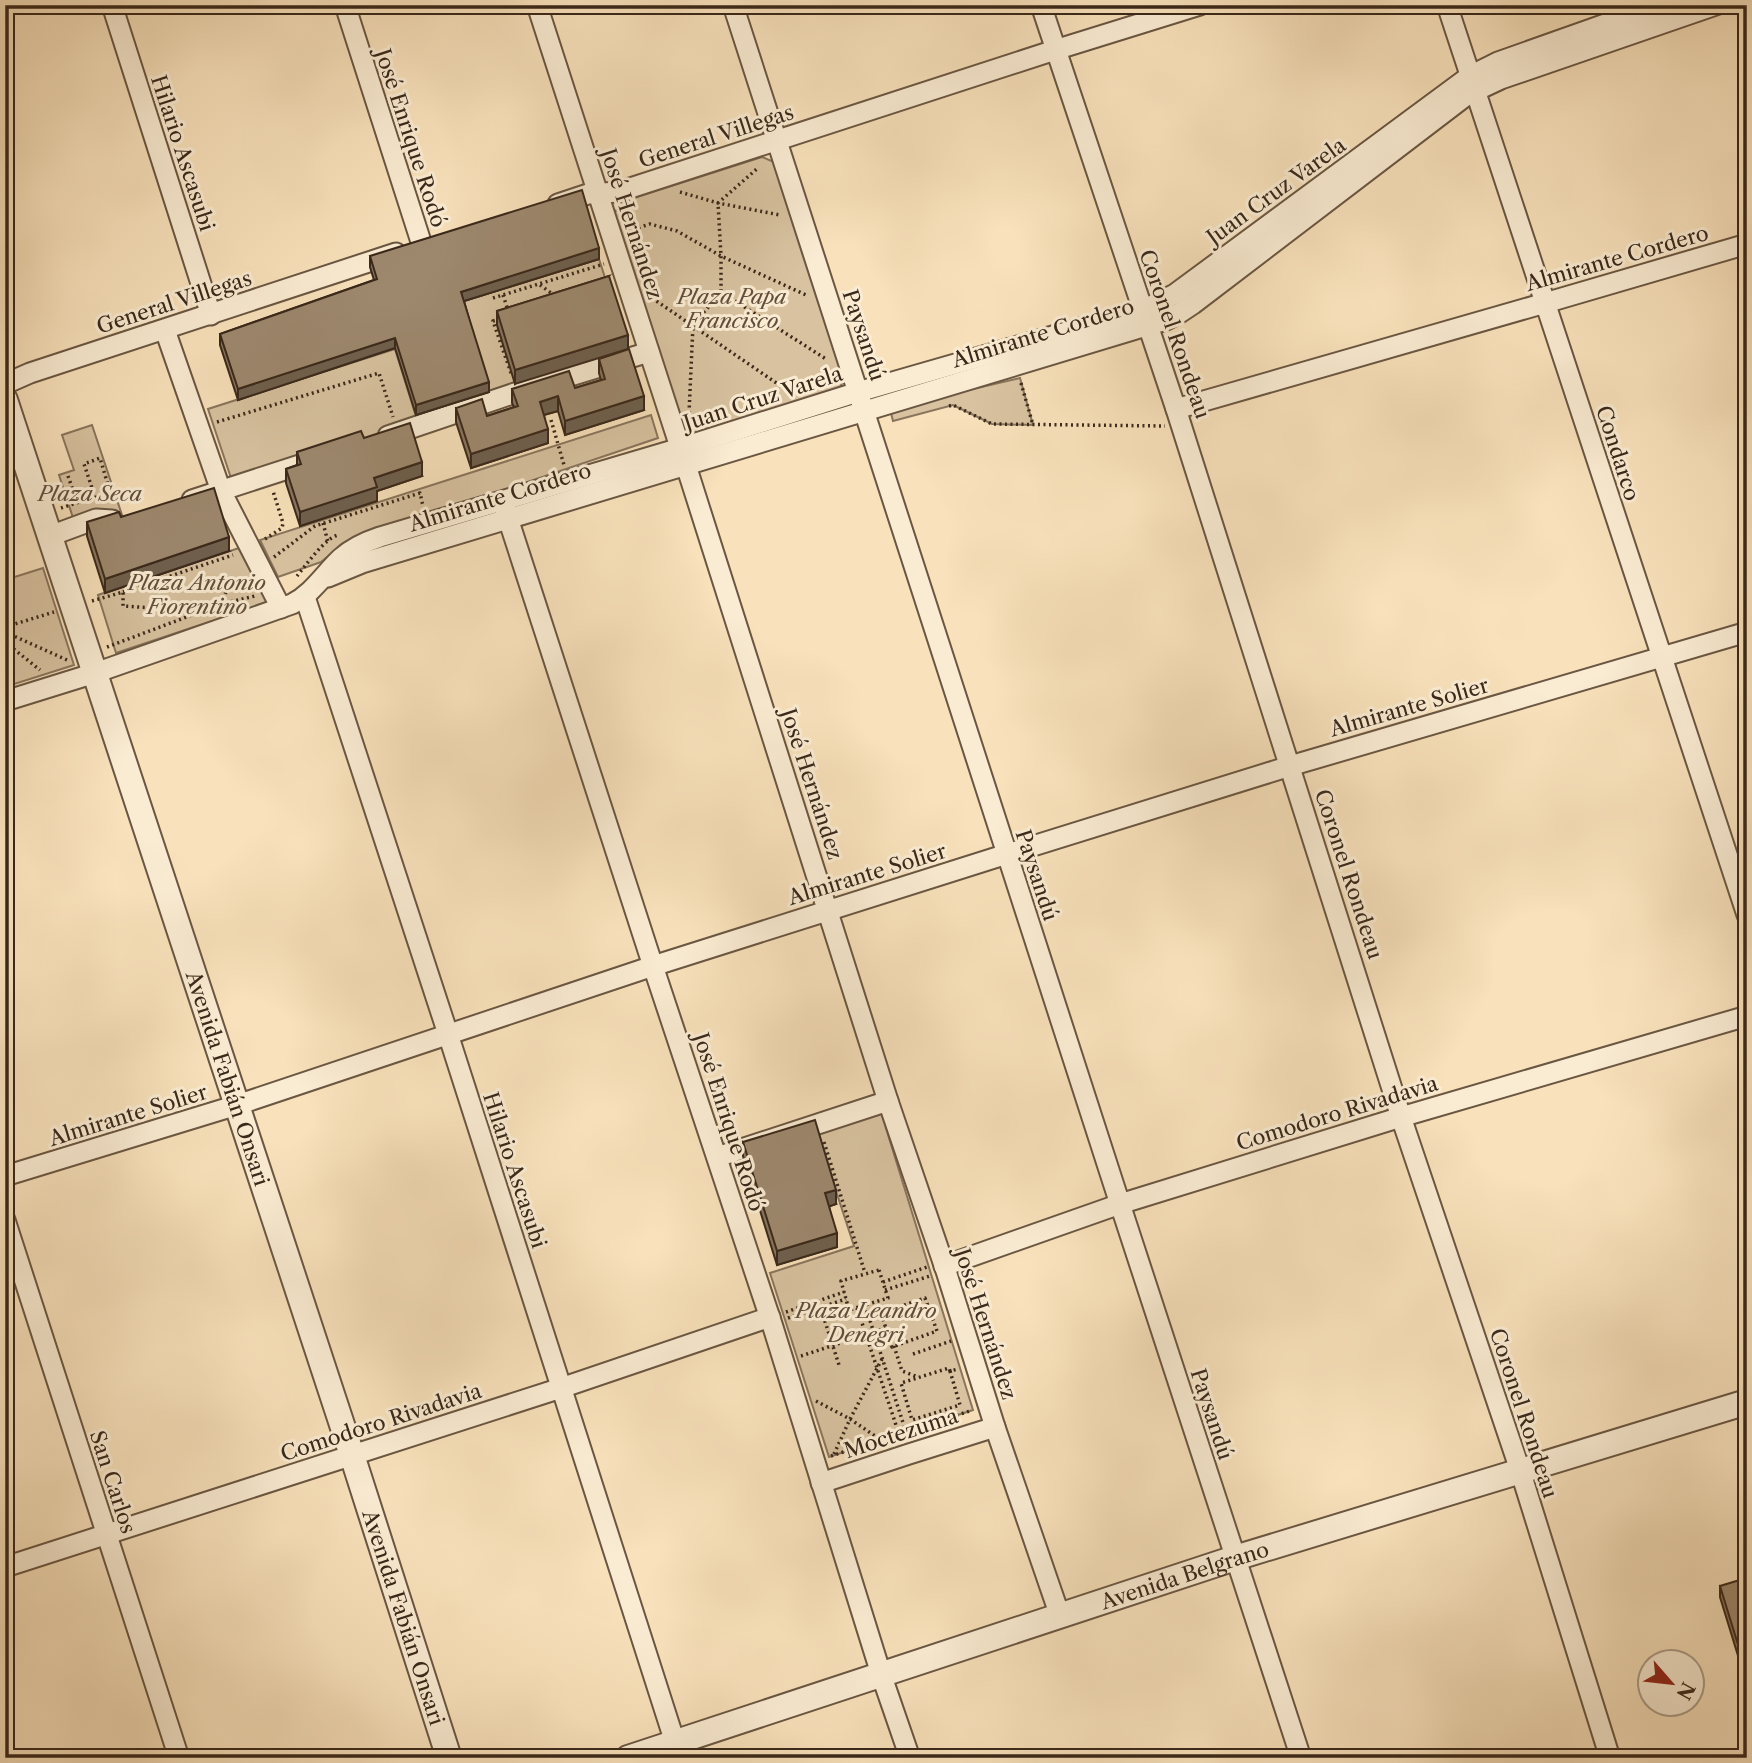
<svg xmlns="http://www.w3.org/2000/svg" width="1752" height="1763" viewBox="0 0 1752 1763" font-family="'Libre Caslon Text',serif">
<rect width="100%" height="100%" fill="#f8e1bb"/>
<filter id="stains"><feTurbulence type="fractalNoise" baseFrequency=".00286" numOctaves="4"/><feColorMatrix values="0 0 0 0 .2 0 0 0 0 .09 0 0 0 0 .02 0 0 0 .5 -.17"/></filter>
<radialGradient id="worn" r=".72"><stop offset=".6" stop-color="#630" stop-opacity="0"/><stop offset="1" stop-color="#630" stop-opacity=".3"/></radialGradient>
<g fill="#d8c2a0" stroke="#89755d" stroke-width="2">
<path d="M762 157 774 162 844 379 838 392 685 439 614 214 621 202Z"/>
<path d="M599 259 609 290 515 384 489 392 461 302Z"/>
<path d="M395 349 419 426 234 487 208 409Z"/>
<path d="M1020 378 1033 425 992 424 953 405 893 421 891 413 896 407Z"/>
<path d="M651 415 658 438 343 544 321 562 278 577 260 540Z"/>
<path d="M92 425 124 521 76 527 59 475 74 470 62 435Z"/>
<path d="M242 547 269 602 116 653 98 595Z"/>
<path d="M43 568 74 665 5 687V580Z"/>
<path d="M881 1112 973 1410 829 1457 770 1273 854 1246 817 1133Z"/>
</g>
<g fill="none" stroke-linecap="round" stroke-linejoin="round">
<g stroke="#6a5642" stroke-width="23">
<g id="minor">
<path d="M112 5 211 315"/>
<path d="M345 5 422 245"/>
<path d="M537 5 690 478 888 1101 946 1271 995 1427 1060 1616"/>
<path d="M733 5 1120 1204 1301 1758"/>
<path d="M1041 5 1176 409 1401 1117 1520 1470 1610 1758"/>
<path d="M1447 5 1747 915"/>
<path d="M558 204 588 194 618 192 1055 50 1200 5"/>
<path d="M165 330 221 491 281 608"/>
<path d="M5 384 30 373 396 253"/>
<path d="M1176 409 1545 303 1747 244"/>
<path d="M388 436 518 392 649 352"/>
<path d="M192 500 309 462"/>
<path d="M504 506 653 966 772 1324 881 1674 910 1758"/>
<path d="M50 536 96 519 112 520"/>
<path d="M328 577 362 563 1166 320 1181 312 1193 304 1467 95 1501 79 1716 5"/>
<path d="M305 597 448 1034 680 1758"/>
<path d="M5 701 95 673 292 604C313 593 324 574 341 558 352 548 365 542 380 537L680 448 858 392 1143 310 1175 294 1470 76 1498 62 1659 5"/>
<path d="M717 1157 888 1101"/>
<path d="M5 1176 237 1105 653 966 1007 854 1290 766 1747 632"/>
<path d="M5 1220 179 1758"/>
<path d="M944 1266 1120 1204 1401 1117 1747 1016"/>
<path d="M821 1483 909 1454 995 1427"/>
<path d="M5 1567 561 1388 770 1317"/>
</g>
</g>
<g stroke="#6a5642" stroke-width="28">
<g id="tertiary">
<path id="s1" d="M5 400 352 1455 449 1758"/>
<path id="s2" d="M628 1758 1235 1558 1747 1402"/>
</g>
</g>
<g stroke="#3a281a" stroke-width="3.5" stroke-dasharray="2 3.5" stroke-linecap="butt">
<path d="M680 192 718 203 780 215"/>
<path d="M628 231 650 224 677 231 721 256 806 295"/>
<path d="M540 285 554 295"/>
<path d="M721 292 826 359"/>
<path d="M503 295 508 310"/>
<path d="M493 298 604 264"/>
<path d="M652 298 794 395"/>
<path d="M500 319 493 321 512 376"/>
<path d="M1021 383 1033 425"/>
<path d="M949 406 953 405 992 424 1165 426"/>
<path d="M689 413 693 325 721 292V256L718 203 759 167"/>
<path d="M551 420 564 465"/>
<path d="M217 422 379 373 393 417"/>
<path d="M68 476 77 502"/>
<path d="M61 508 110 492 100 458 84 464 96 500"/>
<path d="M323 523 328 542"/>
<path d="M265 539 282 528 283 523 273 491"/>
<path d="M274 557 315 526 420 493 423 506"/>
<path d="M297 576C307 564 324 539 338 535"/>
<path d="M123 592 233 555"/>
<path d="M92 601 123 592V606L198 611"/>
<path d="M221 604 226 592 245 578"/>
<path d="M5 627 54 612"/>
<path d="M5 632 67 660"/>
<path d="M5 642 40 670"/>
<path d="M107 647 221 604 255 596"/>
<path d="M824 1142 865 1273"/>
<path d="M879 1270 888 1298 849 1310 841 1281Z"/>
<path d="M883 1282 927 1267"/>
<path d="M885 1290 930 1276"/>
<path d="M925 1298 937 1331 892 1347 881 1313Z"/>
<path d="M818 1300 840 1368"/>
<path d="M865 1305 906 1432"/>
<path d="M857 1308 899 1434"/>
<path d="M786 1312 844 1292"/>
<path d="M788 1318 846 1299"/>
<path d="M894 1346 902 1371 918 1377"/>
<path d="M913 1354 951 1341"/>
<path d="M801 1356 886 1328"/>
<path d="M950 1371 960 1405 912 1420 901 1383 949 1368 950 1371 958 1369"/>
<path d="M816 1401 850 1419 881 1440"/>
<path d="M834 1454 850 1419 882 1359"/>
<path d="M831 1456 970 1411"/>
</g>
<use href="#minor" stroke="#faecd3" stroke-width="19"/>
<use href="#tertiary" stroke="#faecd3" stroke-width="24"/>
</g>
<g fill="#87755f" stroke="#3a281a" stroke-width="2">
<path d="M370 256 599 259 464 301 489 392 416 415 395 348 238 400 220 345V334L374 280 370 267Z"/>
<path d="M609 276 515 384 497 325V311Z"/>
<path d="M599 359 644 410 565 435 558 411 544 415 548 443 471 468 456 422V408L487 416 514 407 512 403V389L575 388 601 380 599 373Z"/>
<path d="M364 438 422 476 377 491V501L300 526 286 483V469L297 465V452Z"/>
<path d="M121 517 229 551 105 593 87 536V522Z"/>
<path d="M743 1142 836 1204 829 1206 837 1247 777 1265 743 1156Z"/>
<path d="M1720 1586 1747 1593V1685L1720 1597Z"/>
</g>
<g fill="#6e5f4d" stroke="#3a281a" stroke-width="2">
<path d="M599 248V259L461 302V292Z"/>
<path d="M628 335V349L515 384V370Z"/>
<path d="M395 338V348L238 400V389Z"/>
<path d="M489 382V392L416 415V405Z"/>
<path d="M558 396V411L540 416V402Z"/>
<path d="M644 396V410L565 435V421Z"/>
<path d="M548 429V443L471 468V454Z"/>
<path d="M422 462V476L377 491V501L300 526V512L374 478Z"/>
<path d="M229 537V551L105 593V579Z"/>
<path d="M836 1190V1204L825 1208V1193Z"/>
<path d="M837 1233V1247L777 1265V1251Z"/>
</g>
<g fill="#9d886e" stroke="#3a281a" stroke-width="2">
<path d="M582 190 599 248 461 292 489 382 416 405 395 338 238 389 220 334 377 279 370 256Z"/>
<path d="M609 276 628 335 515 370 497 311Z"/>
<path d="M629 349 644 396 565 421 558 396 540 402 548 429 471 454 456 408 482 399 487 416 518 406 512 389 569 371 575 388 605 379 599 359Z"/>
<path d="M410 423 422 462 374 478 377 487 300 512 286 469 301 464 297 452 361 431 364 438Z"/>
<path d="M214 488 229 537 105 579 87 522 119 512 121 517Z"/>
<path d="M815 1120 836 1190 825 1193 837 1233 777 1251 743 1142Z"/>
<path d="M1743 1579 1747 1593V1674L1720 1586Z"/>
</g>
<g text-anchor="middle" dominant-baseline="central" stroke-width="6" stroke-linejoin="round" paint-order="stroke">
<g font-size="21" fill="#3a281a" stroke="#faecd3">
<text transform="translate(716 136) rotate(-18)">General Villegas</text>
<text transform="translate(411 138) rotate(72)">José Enrique Rodó</text>
<text transform="translate(183 153) rotate(72)">Hilario Ascasubi</text>
<text transform="translate(1276 191) rotate(-36)">Juan Cruz Varela</text>
<text transform="translate(632 224) rotate(72)">José Hernández</text>
<text transform="translate(1617 258) rotate(-16)">Almirante Cordero</text>
<text transform="translate(174 302) rotate(-18)">General Villegas</text>
<text transform="translate(1043 333) rotate(-17)">Almirante Cordero</text>
<text transform="translate(1175 334) rotate(71)">Coronel Rondeau</text>
<text transform="translate(864 335) rotate(72)">Paysandú</text>
<text transform="translate(763 398) rotate(-18)">Juan Cruz Varela</text>
<text transform="translate(1618 453) rotate(72)">Condarco</text>
<text transform="translate(500 497) rotate(-17)">Almirante Cordero</text>
<text transform="translate(1409 707) rotate(-16)">Almirante Solier</text>
<text transform="translate(812 784) rotate(72)">José Hernández</text>
<text transform="translate(867 874) rotate(-17)">Almirante Solier</text>
<text transform="translate(1349 874) rotate(72)">Coronel Rondeau</text>
<text transform="translate(1037 875) rotate(72)">Paysandú</text>
<text stroke="none"><textPath href="#s1" startOffset="714">Avenida Fabián Onsari</textPath></text>
<text transform="translate(1337 1113) rotate(-17)">Comodoro Rivadavia</text>
<text transform="translate(128 1115) rotate(-17)">Almirante Solier</text>
<text transform="translate(729 1122) rotate(72)">José Enrique Rodó</text>
<text transform="translate(515 1170) rotate(72)">Hilario Ascasubi</text>
<text transform="translate(986 1324) rotate(72)">José Hernández</text>
<text transform="translate(1524 1413) rotate(72)">Coronel Rondeau</text>
<text transform="translate(1212 1414) rotate(72)">Paysandú</text>
<text transform="translate(381 1422) rotate(-18)">Comodoro Rivadavia</text>
<text transform="translate(901 1433) rotate(-18)">Moctezuma</text>
<text transform="translate(113 1482) rotate(72)">San Carlos</text>
<text stroke="none"><textPath href="#s2" startOffset="586">Avenida Belgrano</textPath></text>
<text stroke="none"><textPath href="#s1" startOffset="1281">Avenida Fabián Onsari</textPath></text>
</g>
<g font-size="21" font-style="italic" fill="#624e3c" stroke="#faecd3">
<text x="732" y="296">Plaza Papa<tspan x="732" dy="24">Francisco</tspan></text>
<text x="90" y="493">Plaza Seca</text>
<text x="197" y="582">Plaza Antonio<tspan x="197" dy="24">Fiorentino</tspan></text>
<text x="866" y="1310">Plaza Leandro<tspan x="866" dy="24">Denegri</tspan></text>
</g>
</g>
<rect width="1752" height="1763" fill="none" stroke="#f8e1bb" stroke-width="28"/>
<rect x="7" y="7" width="1738" height="1749" fill="none" stroke="#3a281a" stroke-width="3.5"/>
<rect x="14" y="14" width="1724" height="1735" fill="none" stroke="#3a281a" stroke-width="2"/>
<g transform="translate(1671 1683) rotate(118)"><circle r="33" fill="#faecd3" stroke="#ad9e89" stroke-width="2"/>
<path d="M0-5L12 26L0 18L-12 26Z" fill="#8f2418"/>
<text y="-10" font-size="19" font-weight="bold" text-anchor="middle" fill="#3a281a">N</text>
</g>
<rect width="100%" height="100%" filter="url(#stains)"/>
<rect width="100%" height="100%" fill="url(#worn)"/>
</svg>
